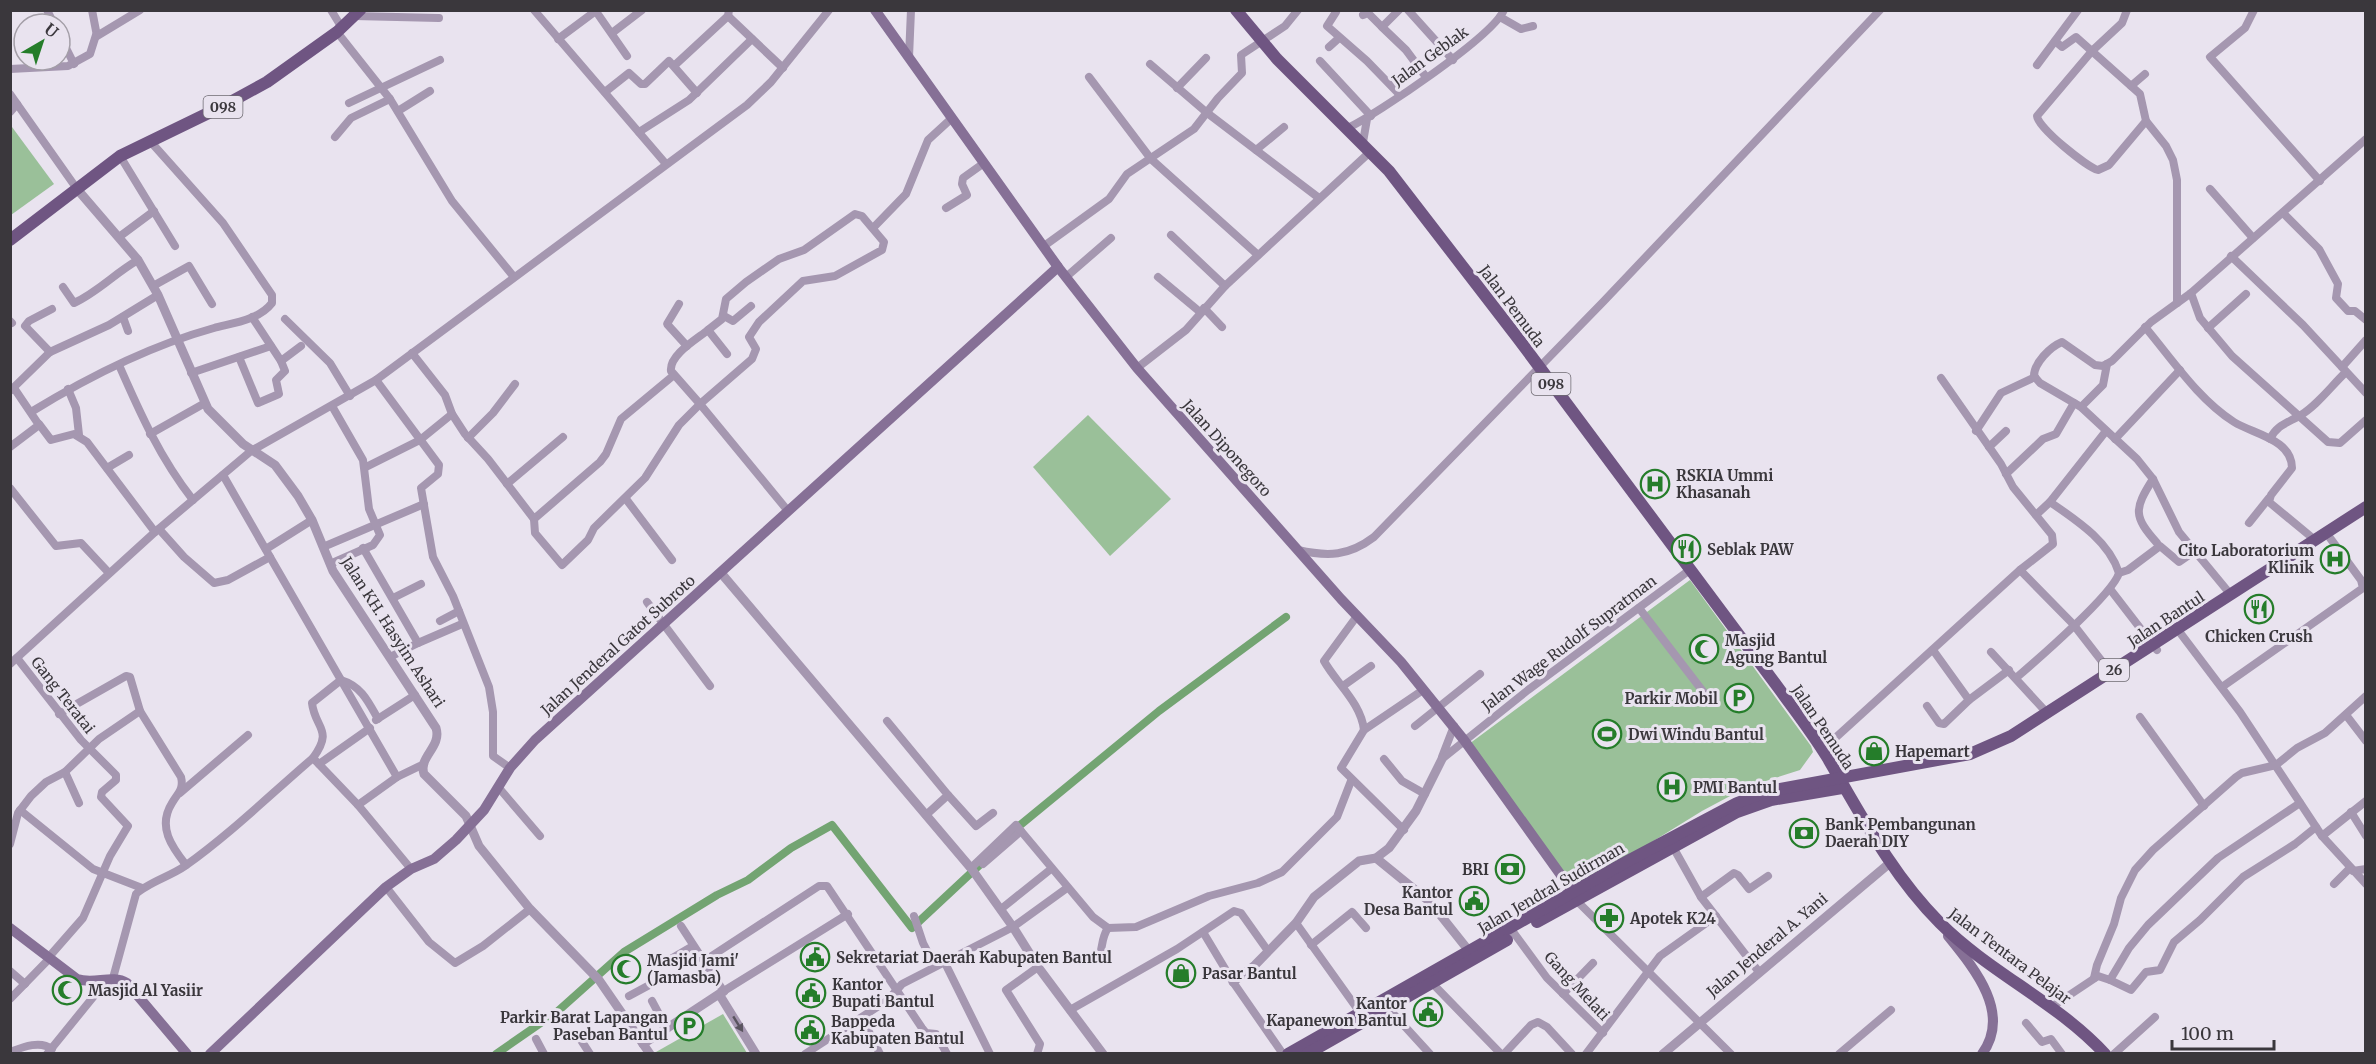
<svg xmlns="http://www.w3.org/2000/svg" width="2376" height="1064" viewBox="0 0 2376 1064" font-family="Merriweather,serif">
<rect width="100%" height="100%" fill="#e9e3ef"/>
<g fill="#9ac099">
<path d="M12 127 54 184 11 215 10 128Z"/>
<path d="M1088 415 1171 499 1110 556 1033 467Z"/>
<path d="M1690 580 1811 746 1813 752 1800 770 1747 787 1702 811 1574 890 1469 744Z"/>
<path d="M723 1014 747 1053 656 1052Z"/>
</g>
<g fill="none" stroke-linecap="round" stroke-linejoin="round">
<g stroke="#73a472" stroke-width="8">
<path d="M1013 831 1159 711 1286 617"/>
<path d="M496 1054 558 1011 624 952 717 895 748 880 791 848 832 825 912 928 986 859"/>
</g>
<g stroke="#a597b0" stroke-width="8">
<path d="M47 10 54 24"/>
<path d="M92 10 97 36 140 10"/>
<path d="M331 10 342 28"/>
<path d="M534 10 666 164"/>
<path d="M595 10 627 56"/>
<path d="M1399 10 1382 27 1406 50 1426 77"/>
<path d="M1408 10 1453 60"/>
<path d="M2127 10 2122 23 2092 51 2037 116C2038 128 2087 167 2098 170L2109 165 2146 121"/>
<path d="M2254 10 2245 28 2210 57 2320 181"/>
<path d="M1336 12 1327 26 1367 61 1399 94"/>
<path d="M1363 15 1368 13 1382 27"/>
<path d="M354 16 439 18"/>
<path d="M728 16 783 68"/>
<path d="M1500 17 1521 29 1533 26"/>
<path d="M337 32 390 99 452 201 514 277"/>
<path d="M612 33 642 10"/>
<path d="M60 36 74 64"/>
<path d="M558 39 597 10"/>
<path d="M2055 41 2062 47 2076 37 2140 94 2146 121 2166 146 2173 160 2177 180V303"/>
<path d="M1329 47 1339 38"/>
<path d="M909 57 911 10"/>
<path d="M1320 61 1371 116"/>
<path d="M1150 64 1206 112 1319 198"/>
<path d="M675 65 728 16 729 10"/>
<path d="M2037 65 2078 10"/>
<path d="M10 69 68 66 90 54 96 35"/>
<path d="M1089 77 1151 159 1258 255"/>
<path d="M2131 86 2145 74"/>
<path d="M1177 88 1206 58"/>
<path d="M605 92 629 73 641 84H645L669 61 697 93"/>
<path d="M10 94 77 189"/>
<path d="M349 103 440 60"/>
<path d="M398 111 430 91"/>
<path d="M10 112 17 104"/>
<path d="M1348 128C1377 114 1492 37 1504 10"/>
<path d="M639 132 689 100 752 39"/>
<path d="M335 137 351 118 390 99"/>
<path d="M1363 142 1367 119"/>
<path d="M1256 150 1284 127"/>
<path d="M120 156 175 246"/>
<path d="M2210 189 2253 238"/>
<path d="M946 208 967 195 962 184 963 178 984 163"/>
<path d="M2283 213 2319 249 2338 284 2336 298 2348 311H2355L2366 320"/>
<path d="M873 228 906 194 928 140 952 118"/>
<path d="M1171 235 1225 286"/>
<path d="M119 237 154 211"/>
<path d="M1044 246 1109 199 1127 174 1194 129 1218 98 1242 73 1241 55 1285 26 1298 10"/>
<path d="M2231 256 2303 325 2366 393"/>
<path d="M1066 277 1111 238"/>
<path d="M1158 277 1200 312"/>
<path d="M153 286 189 266 212 304"/>
<path d="M63 287 74 303C98 292 115 273 138 260"/>
<path d="M2191 293 2200 318 2232 356 2328 442 2340 443 2366 420"/>
<path d="M679 304 667 324 687 346"/>
<path d="M1204 308 1222 327"/>
<path d="M724 316 733 321 751 306"/>
<path d="M123 317 128 331"/>
<path d="M252 317 281 361 301 346"/>
<path d="M285 319 330 363 350 396"/>
<path d="M10 321 12 323"/>
<path d="M2145 327C2172 359 2198 399 2234 422 2253 434 2292 439 2292 468L2271 495 2269 502 2315 540"/>
<path d="M2208 328 2246 294"/>
<path d="M708 330 722 319 726 299 746 282 779 259 804 250 855 214 862 216 884 242 882 250 835 276 803 281 759 322 749 337 756 349 752 359 700 404 788 511"/>
<path d="M50 352 25 326 29 321 52 309"/>
<path d="M412 353 445 395 452 414 465 434 488 459 534 519 600 462 606 454 621 419 674 375"/>
<path d="M239 357 258 403 279 394 276 380 285 371 281 361"/>
<path d="M119 365C140 413 160 458 193 500"/>
<path d="M2342 367 2366 340"/>
<path d="M1137 368 1186 330 1225 286 1371 151"/>
<path d="M191 373 271 346"/>
<path d="M376 380 439 465 438 474 421 488 433 557 453 596 489 687 493 712V756L510 768"/>
<path d="M68 389 76 408 79 435"/>
<path d="M10 391 50 352 109 325 158 295"/>
<path d="M2081 407 2103 385 2107 364"/>
<path d="M31 412C88 377 149 346 214 328 233 323 259 320 272 303V295L223 223 150 141"/>
<path d="M39 424 51 440 74 434 87 442 155 532"/>
<path d="M1976 431 2001 393 2035 377"/>
<path d="M150 434 205 403"/>
<path d="M468 438 493 413 515 384"/>
<path d="M2115 439 2180 370"/>
<path d="M2270 439C2277 425 2287 423 2299 416 2316 407 2332 385 2346 372"/>
<path d="M10 447 39 425 14 388"/>
<path d="M1989 447 2006 431"/>
<path d="M366 467 420 440 452 414"/>
<path d="M107 468 129 455"/>
<path d="M2006 474 2043 439 2056 434 2074 403"/>
<path d="M2153 479C2134 509 2133 516 2157 543"/>
<path d="M507 484 563 437"/>
<path d="M10 488 56 546 81 543 109 573"/>
<path d="M626 499 672 560"/>
<path d="M2036 515 2050 502 2106 431"/>
<path d="M534 519 535 533 562 565 588 540 594 528 645 478 679 425 700 404 671 371C669 355 697 339 708 330L727 354"/>
<path d="M2249 523 2269 498"/>
<path d="M159 529 184 557 214 583 228 580 270 557 223 475"/>
<path d="M323 547 424 504"/>
<path d="M363 548 418 643 390 657"/>
<path d="M266 549 312 520"/>
<path d="M1298 550C1328 557 1349 556 1374 537L1603 302 1880 10"/>
<path d="M270 557 397 777"/>
<path d="M330 564 373 545 380 535 369 509 363 460 332 406"/>
<path d="M2020 570 2073 624 2111 673"/>
<path d="M2119 573 2128 570 2160 546 2179 562 2195 551"/>
<path d="M2110 589 2157 650"/>
<path d="M2231 595 2179 532 2153 479 2137 459 2081 407 2040 383 2034 376C2034 363 2050 347 2062 342L2095 365 2103 366 2112 361 2151 322 2191 293 2366 139"/>
<path d="M393 598 421 584"/>
<path d="M647 602 710 686"/>
<path d="M1639 608 1708 698"/>
<path d="M1357 616 1324 661C1337 684 1361 703 1364 730L1341 768 1404 830"/>
<path d="M440 621 459 611"/>
<path d="M2181 634 2240 712 2322 836 2366 884"/>
<path d="M418 643 462 624"/>
<path d="M1933 650 1969 700"/>
<path d="M1991 652 2048 714"/>
<path d="M17 658 81 740 116 775V780L102 792 101 797 128 826 110 856 83 918 48 958"/>
<path d="M10 664 155 532 251 451 376 380 747 105 771 82 829 10"/>
<path d="M2016 678C2037 660 2113 594 2119 573 2109 541 2076 520 2050 502"/>
<path d="M1343 686 1371 666"/>
<path d="M2222 687 2363 588 2361 580 2330 538"/>
<path d="M1927 706 1939 723 1944 724 1969 700 2009 670"/>
<path d="M59 714 126 676 130 677 140 711 181 777C184 789 178 793 172 803 157 827 172 847 186 865"/>
<path d="M2346 715 2366 741"/>
<path d="M2140 717 2204 806"/>
<path d="M376 720 415 695"/>
<path d="M887 721 948 795 926 815"/>
<path d="M1415 726 1480 674"/>
<path d="M1364 730 1423 690"/>
<path d="M1822 750 2020 570 2053 544 2052 535 2013 487 2001 464 1941 378"/>
<path d="M1442 757 1454 726"/>
<path d="M313 758 358 805 397 777 424 764"/>
<path d="M1384 759 1402 781 1425 794"/>
<path d="M1442 759 1528 690 1691 569"/>
<path d="M319 764 370 728"/>
<path d="M65 772 79 803"/>
<path d="M499 788 540 836"/>
<path d="M180 793 248 735"/>
<path d="M948 795 976 826 993 813"/>
<path d="M358 805 411 869"/>
<path d="M20 810 93 869 142 888"/>
<path d="M2351 812 2366 836"/>
<path d="M2322 836 2366 801"/>
<path d="M10 844 18 813 31 796 46 782 65 772 99 739 140 711"/>
<path d="M1673 847 1701 897 1759 972"/>
<path d="M983 864 1021 831"/>
<path d="M971 868 1016 825 1093 917 1108 928 1136 927 1209 896 1258 883 1282 872 1337 817 1351 781"/>
<path d="M2353 871 2366 869"/>
<path d="M2334 884 2350 868"/>
<path d="M386 887 429 942 455 963 483 946 530 909"/>
<path d="M1701 897 1734 873 1738 875 1749 889 1768 876"/>
<path d="M1577 901 1731 1054"/>
<path d="M1001 909 1051 869"/>
<path d="M914 916 923 943 935 966"/>
<path d="M1296 923 1361 1014"/>
<path d="M681 926 724 992"/>
<path d="M1511 929 1547 978 1603 1033"/>
<path d="M1203 932 1233 982 1283 1054"/>
<path d="M1311 945 1352 912 1366 928"/>
<path d="M1099 958C1103 947 1101 938 1108 928"/>
<path d="M704 961 819 886H827L922 1028 926 1033 936 1034 947 1054"/>
<path d="M944 961 990 1054"/>
<path d="M10 971 25 984"/>
<path d="M113 978 136 894C147 883 171 876 185 866 230 834 271 794 313 758 334 729 315 729 312 703L341 680C361 686 368 701 378 719"/>
<path d="M2094 978 2097 965 2114 924 2121 898 2135 870 2153 850 2236 777 2242 773 2276 765 2297 748 2325 733 2366 696"/>
<path d="M2110 980 2131 990 2146 972 2160 970 2174 942 2200 920 2243 877 2295 844 2316 827"/>
<path d="M1432 983 1501 1054"/>
<path d="M719 994 848 914"/>
<path d="M1563 994 1593 963"/>
<path d="M629 996 655 982 652 970 693 946"/>
<path d="M10 999 49 959"/>
<path d="M652 1001 667 1029"/>
<path d="M2053 1006 2098 976 2110 980 2129 948 2148 925 2218 858 2300 803"/>
<path d="M1388 1008 1430 1054"/>
<path d="M1070 1010 1177 949 1234 911 1241 913 1268 951"/>
<path d="M862 1018 880 1054"/>
<path d="M2026 1023 2042 1042 2051 1039 2062 1054"/>
<path d="M577 1034 590 1054"/>
<path d="M536 1039 544 1054"/>
<path d="M10 1052C23 1047 40 1040 52 1049"/>
<path d="M47 1054 107 980"/>
<path d="M805 1054 888 1000 902 984 1013 927 1067 888"/>
<path d="M1037 1054 1040 1044 1006 990 1038 967"/>
<path d="M1504 1054 1531 1025 1538 1022 1547 1027 1572 1054"/>
<path d="M1586 1054 1660 956 1716 916"/>
<path d="M1839 1054 1891 1010"/>
<path d="M2114 1054 2155 1017"/>
</g>
<g stroke="#a597b0" stroke-width="9">
<path d="M77 189 138 260 158 295 208 409 243 444 275 465 298 496 312 520 333 571 436 728C442 747 418 757 424 774L466 816 479 846 530 909 599 980 650 1054"/>
<path d="M721 573 970 867"/>
<path d="M1376 858 1430 902 1469 951"/>
<path d="M971 868 1013 927 1038 967 1103 1054"/>
<path d="M1233 982 1255 965 1296 923 1314 897 1359 861 1376 858 1389 848 1416 811 1442 759"/>
<path d="M643 1044 719 994 756 1054"/>
<path d="M1663 1054 1891 862"/>
</g>
<g stroke="#867096" stroke-width="10">
<path d="M875 10 1058 267 1137 368 1341 599 1401 662 1464 740 1573 892"/>
<path d="M10 928 77 979C94 985 112 974 127 983L187 1054"/>
<path d="M1948 936C1974 968 2012 1013 1982 1054"/>
<path d="M210 1054 386 887 411 869 434 859 456 840 484 810 510 768 535 740 1058 267"/>
</g>
<g stroke="#6f5582" stroke-width="12">
<path d="M1236 10 1277 59 1389 171 1517 337 1780 690C1796 712 1813 734 1827 757 1861 815 1892 875 1940 923 1990 973 2057 1002 2105 1054"/>
<path d="M10 240 120 156 225 105 267 82 337 32 360 10"/>
<path d="M1537 922 1737 812 1771 800 1842 788"/>
<path d="M1288 1054 1622 864 1737 803 1769 791 1970 754 2011 736 2366 507"/>
<path d="M1307 1054 1507 940"/>
</g>
</g>
<defs><path id="oneway-solid" d="M-6-.8H1V-3.2L6.5 0L1 3.2V.8H-6Z" transform="scale(1.5)"/></defs>
<use fill="#5a545f" href="#oneway-solid" transform="translate(738 1024) rotate(58)"/>
<defs>
<g id="hospital-ring" transform="scale(1.5)"><circle r="9.5" fill="#e9e3ef" stroke="#257d2a" stroke-width="1.5"/><path d="M-5-5h3v3.5h4V-5h3V5h-3V1.5h-4V5h-3Z" fill="#257d2a"/></g>
<g id="restaurant-ring" transform="scale(1.5)"><circle r="9.5" fill="#e9e3ef" stroke="#257d2a" stroke-width="1.5"/><path d="M-5-6h1v4h1v-4h1v4h1v-4h1v5L-1.5 .5V6h-2V.5L-5-1ZM5-6V6H3V1.5H1.5Q1.5-4 5-6Z" fill="#257d2a"/></g>
<g id="mosque-ring" transform="scale(1.5)"><circle r="9.5" fill="#e9e3ef" stroke="#257d2a" stroke-width="1.5"/><path d="M3.5-4.9A6 6 0 1 0 3.5 4.9A5 5 0 1 1 3.5-4.9Z" fill="#257d2a"/></g>
<g id="parking-ring" transform="scale(1.5)"><circle r="9.5" fill="#e9e3ef" stroke="#257d2a" stroke-width="1.5"/><path d="M-3.5-5.5H1a3.5 3.5 0 0 1 0 7H-1V5.5H-3.5ZM-1-3.4V-.6H.8a1.4 1.4 0 0 0 0-2.8Z" fill="#257d2a"/></g>
<g id="stadium-ring" transform="scale(1.5)"><circle r="9.5" fill="#e9e3ef" stroke="#257d2a" stroke-width="1.5"/><path d="M0-5a6.5 5 0 1 0 0 10a6.5 5 0 1 0 0-10ZM-3.5-1.8h7v3.6h-7Z" fill="#257d2a"/></g>
<g id="shop-ring" transform="scale(1.5)"><circle r="9.5" fill="#e9e3ef" stroke="#257d2a" stroke-width="1.5"/><path d="M-5-2.5h2.3a2.7 3.5 0 0 1 5.4 0H5L5.5 6h-11ZM-1.5-2.5h3a1.5 2.3 0 0 0-3 0Z" fill="#257d2a"/></g>
<g id="bank-ring" transform="scale(1.5)"><circle r="9.5" fill="#e9e3ef" stroke="#257d2a" stroke-width="1.5"/><path d="M-6-4H6V4H-6ZM0-2.3a2.3 2.3 0 1 0 0 4.6a2.3 2.3 0 1 0 0-4.6Z" fill="#257d2a"/></g>
<g id="civic-ring" transform="scale(1.5)"><circle r="9.5" fill="#e9e3ef" stroke="#257d2a" stroke-width="1.5"/><path d="M-.6-6.5H3V-4.5H.6V-3L4-1V1h2V6H-6V1h2V-1L-.6-3ZM-1.2 2.5V6h2.4V2.5Z" fill="#257d2a"/></g>
<g id="pharmacy-ring" transform="scale(1.5)"><circle r="9.5" fill="#e9e3ef" stroke="#257d2a" stroke-width="1.5"/><path d="M-2-6h4v4h4v4h-4v4h-4v-4h-4v-4h4Z" fill="#257d2a"/></g>
</defs>
<g fill-rule="evenodd">
<use href="#hospital-ring" x="1655" y="484"/>
<use href="#restaurant-ring" x="1686" y="549"/>
<use href="#hospital-ring" x="2335" y="559"/>
<use href="#restaurant-ring" x="2259" y="609"/>
<use href="#mosque-ring" x="1704" y="649"/>
<use href="#parking-ring" x="1739" y="698"/>
<use href="#stadium-ring" x="1607" y="734"/>
<use href="#shop-ring" x="1874" y="751"/>
<use href="#hospital-ring" x="1672" y="787"/>
<use href="#bank-ring" x="1804" y="833"/>
<use href="#bank-ring" x="1510" y="869"/>
<use href="#civic-ring" x="1474" y="901"/>
<use href="#pharmacy-ring" x="1609" y="918"/>
<use href="#civic-ring" x="815" y="957"/>
<use href="#mosque-ring" x="626" y="969"/>
<use href="#shop-ring" x="1181" y="973"/>
<use href="#mosque-ring" x="67" y="990"/>
<use href="#civic-ring" x="811" y="993"/>
<use href="#civic-ring" x="1428" y="1012"/>
<use href="#parking-ring" x="689" y="1026"/>
<use href="#civic-ring" x="810" y="1030"/>
</g>
<g text-anchor="middle" dominant-baseline="central" stroke-width="6" stroke-linejoin="round" paint-order="stroke">
<g fill="#e9e3ef" stroke="#6e6b72" stroke-width="1.5">
<rect x="203.5" y="96" width="39" height="22" rx="4.5"/>
<rect x="1531.5" y="373" width="39" height="22" rx="4.5"/>
<rect x="2099" y="659" width="30" height="22" rx="4.5"/>
</g>
<g font-size="14" font-weight="bold" fill="#3a373c">
<text x="223" y="107">098</text>
<text x="1551" y="384">098</text>
<text x="2114" y="670">26</text>
</g>
<g font-size="15" fill="#3a373c" stroke="#e9e3ef">
<text transform="translate(1430 56) rotate(-36)">Jalan Geblak</text>
<text transform="translate(1512 306) rotate(53)">Jalan Pemuda</text>
<text transform="translate(1227 448) rotate(48)">Jalan Diponegoro</text>
<text transform="translate(2166 619) rotate(-33)">Jalan Bantul</text>
<text transform="translate(393 632) rotate(57)">Jalan KH. Hasyim Ashari</text>
<text transform="translate(1569 643) rotate(-37)">Jalan Wage Rudolf Supratman</text>
<text transform="translate(618 645) rotate(-42)">Jalan Jenderal Gatot Subroto</text>
<text transform="translate(63 695) rotate(52)">Gang Teratai</text>
<text transform="translate(1823 727) rotate(56)">Jalan Pemuda</text>
<text transform="translate(1551 888) rotate(-30)">Jalan Jendral Sudirman</text>
<text transform="translate(1767 945) rotate(-40)">Jalan Jenderal A. Yani</text>
<text transform="translate(2010 956) rotate(37)">Jalan Tentara Pelajar</text>
<text transform="translate(1577 986) rotate(47)">Gang Melati</text>
</g>
<g font-size="15" font-weight="bold" fill="#3a373c" stroke="#e9e3ef" text-anchor="start">
<text x="1676" y="475">RSKIA Ummi<tspan x="1676" dy="17">Khasanah</tspan></text>
<text x="1707" y="549">Seblak PAW</text>
<text x="2314" y="550" text-anchor="end">Cito Laboratorium<tspan x="2314" dy="17">Klinik</tspan></text>
<text x="2259" y="636" text-anchor="middle">Chicken Crush</text>
<text x="1725" y="640">Masjid<tspan x="1725" dy="17">Agung Bantul</tspan></text>
<text x="1718" y="698" text-anchor="end">Parkir Mobil</text>
<text x="1628" y="734">Dwi Windu Bantul</text>
<text x="1895" y="751">Hapemart</text>
<text x="1693" y="787">PMI Bantul</text>
<text x="1825" y="824">Bank Pembangunan<tspan x="1825" dy="17">Daerah DIY</tspan></text>
<text x="1489" y="869" text-anchor="end">BRI</text>
<text x="1453" y="892" text-anchor="end">Kantor<tspan x="1453" dy="17">Desa Bantul</tspan></text>
<text x="1630" y="918">Apotek K24</text>
<text x="836" y="957">Sekretariat Daerah Kabupaten Bantul</text>
<text x="647" y="960">Masjid Jami'<tspan x="647" dy="17">(Jamasba)</tspan></text>
<text x="1202" y="973">Pasar Bantul</text>
<text x="832" y="984">Kantor<tspan x="832" dy="17">Bupati Bantul</tspan></text>
<text x="88" y="990">Masjid Al Yasiir</text>
<text x="1407" y="1003" text-anchor="end">Kantor<tspan x="1407" dy="17">Kapanewon Bantul</tspan></text>
<text x="668" y="1017" text-anchor="end">Parkir Barat Lapangan<tspan x="668" dy="17">Paseban Bantul</tspan></text>
<text x="831" y="1021">Bappeda<tspan x="831" dy="17">Kabupaten Bantul</tspan></text>
</g>
</g>
<rect width="2376" height="1064" fill="none" stroke="#3a373c" stroke-width="24"/>
<g transform="translate(42 42) rotate(39)"><circle r="28" fill="#e9e3ef" stroke="#a39ea7" stroke-width="1.5"/>
<path d="M0-4.5L10 22L0 15L-10 22Z" fill="#257d2a"/>
<text y="-9" font-size="16" font-weight="bold" text-anchor="middle" fill="#3a373c">U</text>
</g>
<path d="M2172 1040v9h102v-9" fill="none" stroke="#3a373c" stroke-width="3"/>
<text x="2181" y="1040" font-size="18" fill="#3a373c" stroke="#e9e3ef" stroke-width="4.5" paint-order="stroke">100 m</text>
</svg>
